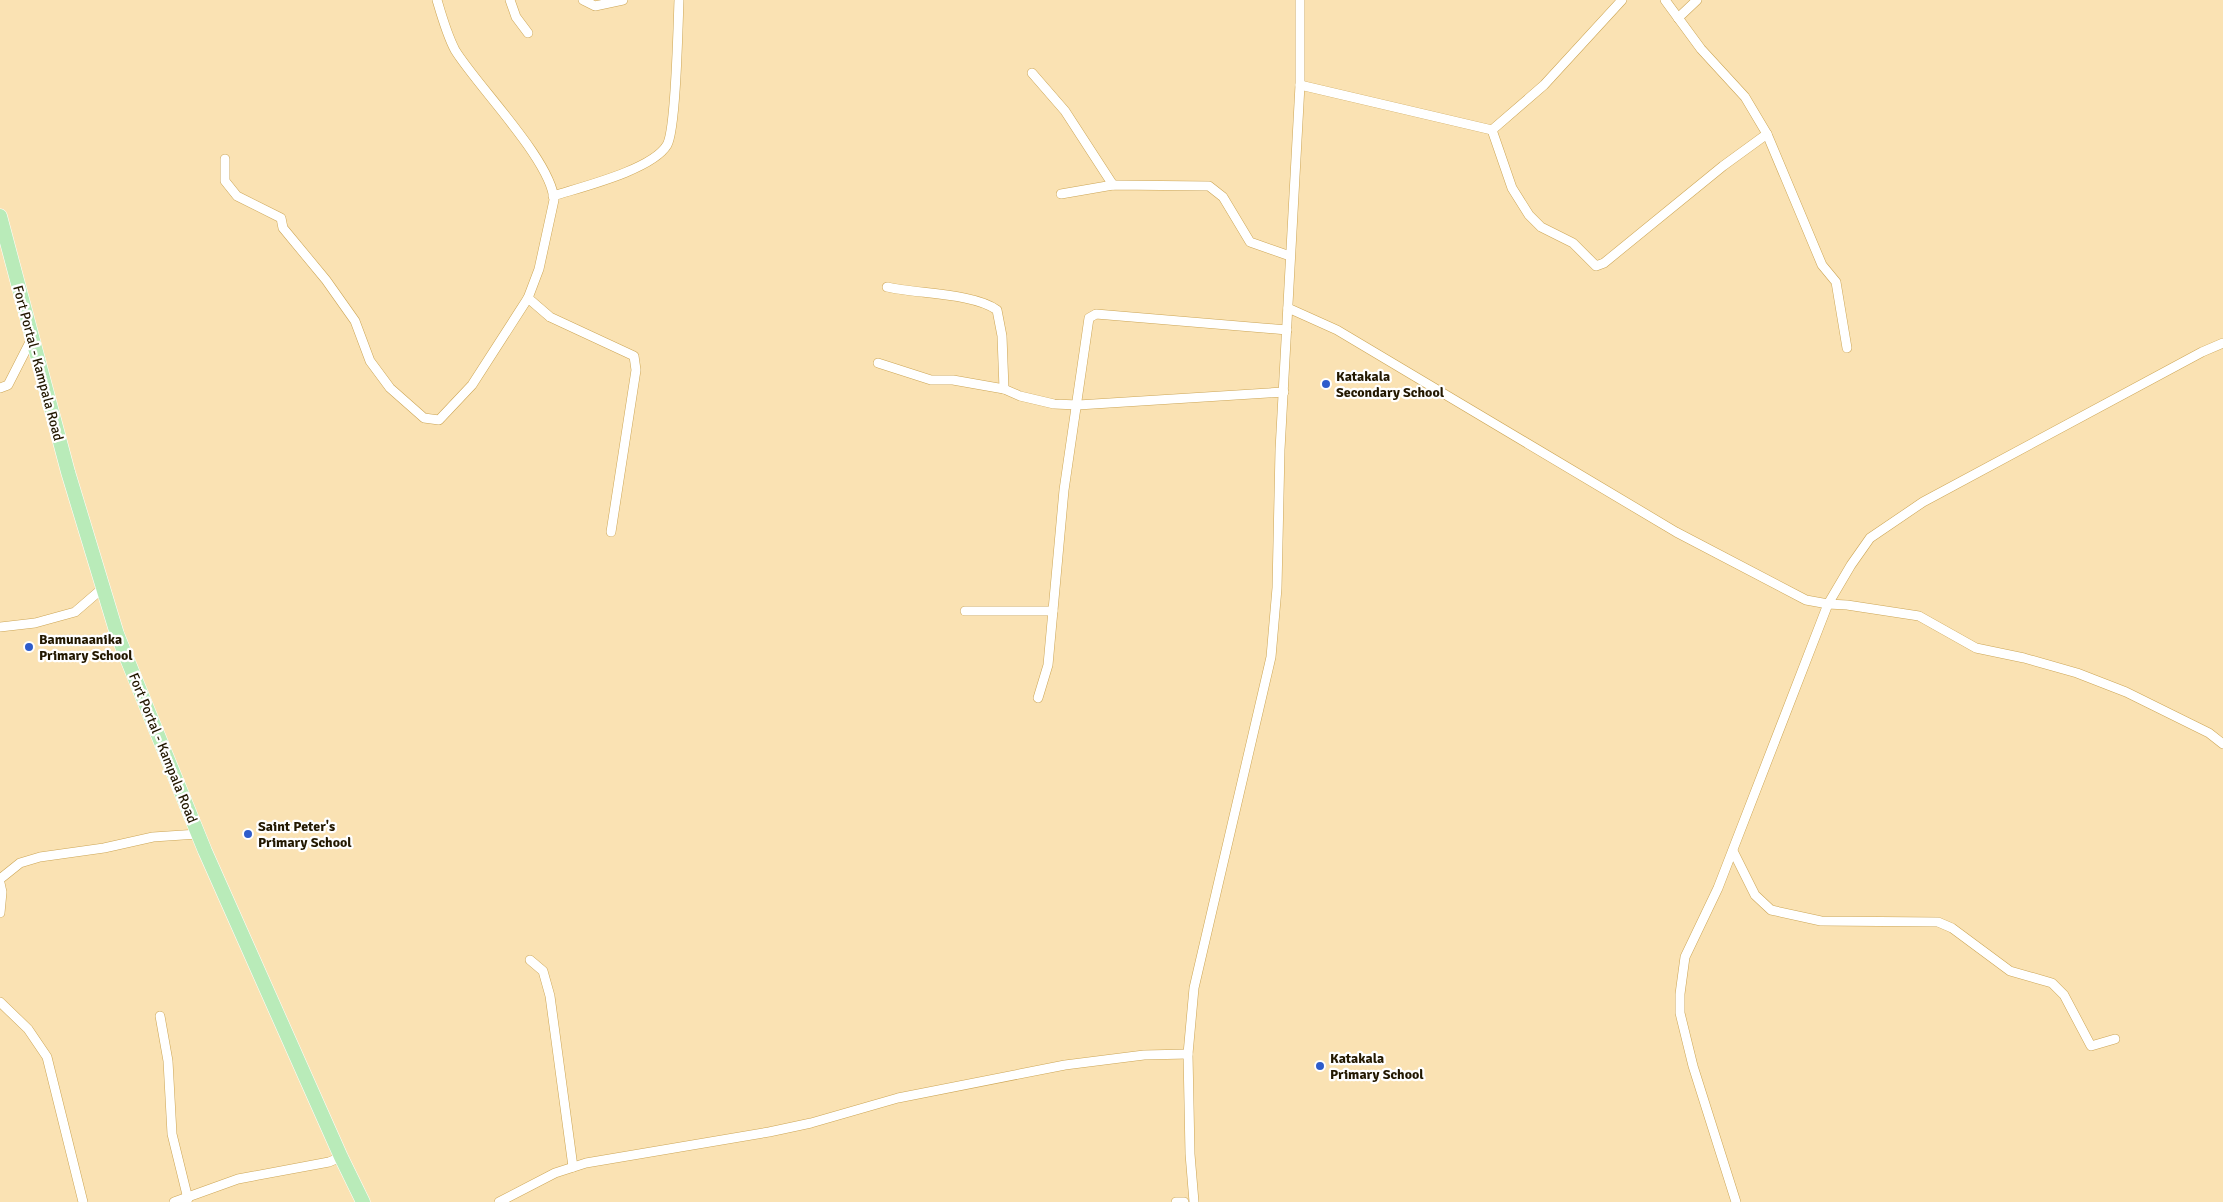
<svg xmlns="http://www.w3.org/2000/svg" width="2223" height="1202" viewBox="0 0 2223 1202" font-family="Signika,sans-serif">
<rect width="100%" height="100%" fill="#fae2b3"/>
<g fill="none" stroke-linecap="round" stroke-linejoin="round">
<g stroke="#cca554" stroke-width="10">
<g id="minor">
<path d="M510 0 516 17 528 33"/>
<path d="M583 0 595 6 623 0"/>
<path d="M1665 0 1701 49 1745 97 1767 134 1822 265 1836 282 1847 348"/>
<path d="M1678 18 1697 0"/>
<path d="M1032 73 1065 111 1113 185"/>
<path d="M1300 85 1492 130 1544 85 1622 0"/>
<path d="M1492 130 1512 188 1529 215 1541 227 1573 243 1596 266 1604 263 1723 166 1767 134"/>
<path d="M225 159V181L237 196 281 218 283 228 326 280 355 321 370 361 390 388 424 418 439 420 472 385 528 298 539 269 554 200C552 161 477 86 455 50 447 35 442 17 437 0"/>
<path d="M1061 194 1113 185 1209 186 1223 197 1250 242 1290 256"/>
<path d="M553 196C581 187 652 170 667 145 676 130 678 24 679 0"/>
<path d="M887 287C917 294 974 293 997 310L1002 336 1004 389"/>
<path d="M528 298 550 317 634 356 636 370 611 532"/>
<path d="M1288 308 1337 330 1676 532 1806 600 1828 604 1851 565 1870 538 1923 502 2202 352 2223 343"/>
<path d="M878 363 931 380H953L1004 389 1020 396 1054 404 1078 405 1284 392"/>
<path d="M0 388 8 385 31 340"/>
<path d="M965 611H1053"/>
<path d="M0 627 35 623 75 612 104 587"/>
<path d="M1038 698 1048 665 1064 490 1089 318 1096 314 1287 330"/>
<path d="M1733 851 1755 895 1771 910 1821 921 1938 922 1952 928 2010 971 2052 983 2064 995 2091 1046 2115 1039"/>
<path d="M0 879 20 863 40 857 104 848 153 837 198 834"/>
<path d="M0 883 2 892 0 913"/>
<path d="M530 960 543 971 550 996 573 1167"/>
<path d="M0 1002 28 1029 47 1057 83 1202"/>
<path d="M160 1016 168 1061 172 1134 188 1199"/>
<path d="M174 1202 238 1179 329 1162 341 1157"/>
<path d="M499 1202 555 1173 586 1163 769 1132 811 1123 898 1098 1065 1065 1144 1055 1188 1054"/>
<path d="M1176 1202H1184"/>
<path d="M1194 1202 1190 1154 1188 1054 1194 988 1271 657 1277 588 1280 450 1300 85V0"/>
<path d="M1736 1202 1693 1066 1680 1013V994L1685 957 1718 888 1828 604 1847 605 1919 616 1976 648 2024 658 2077 673 2126 692 2209 733 2223 744"/>
</g>
</g>
<g stroke="#fff" stroke-width="15">
<path id="primary" d="M0 216 68 472 117 634 205 851 341 1157 363 1202"/>
</g>
<use href="#minor" stroke="#fff" stroke-width="9"/>
<use href="#primary" stroke="#b9ebb9" stroke-width="14"/>
</g>
<g fill="#2e5ccb" stroke="#fff" stroke-width="2">
<circle cx="1326" cy="384" r="5"/>
<circle cx="29" cy="647" r="5"/>
<circle cx="248" cy="834" r="5"/>
<circle cx="1320" cy="1066" r="5"/>
</g>
<g text-anchor="middle" dominant-baseline="central" stroke-width="4.5" stroke-linejoin="round" paint-order="stroke">
<g font-size="14" fill="#231800" stroke="#fff">
<text transform="translate(38 363) rotate(75)">Fort Portal - Kampala Road</text>
<text transform="translate(163 748) rotate(68)">Fort Portal - Kampala Road</text>
</g>
<g font-size="14" font-weight="bold" fill="#231800" stroke="#fff" text-anchor="start">
<text x="1336" y="376">Katakala<tspan x="1336" dy="16">Secondary School</tspan></text>
<text x="39" y="639">Bamunaanika<tspan x="39" dy="16">Primary School</tspan></text>
<text x="258" y="826">Saint Peter's<tspan x="258" dy="16">Primary School</tspan></text>
<text x="1330" y="1058">Katakala<tspan x="1330" dy="16">Primary School</tspan></text>
</g>
</g>
</svg>
